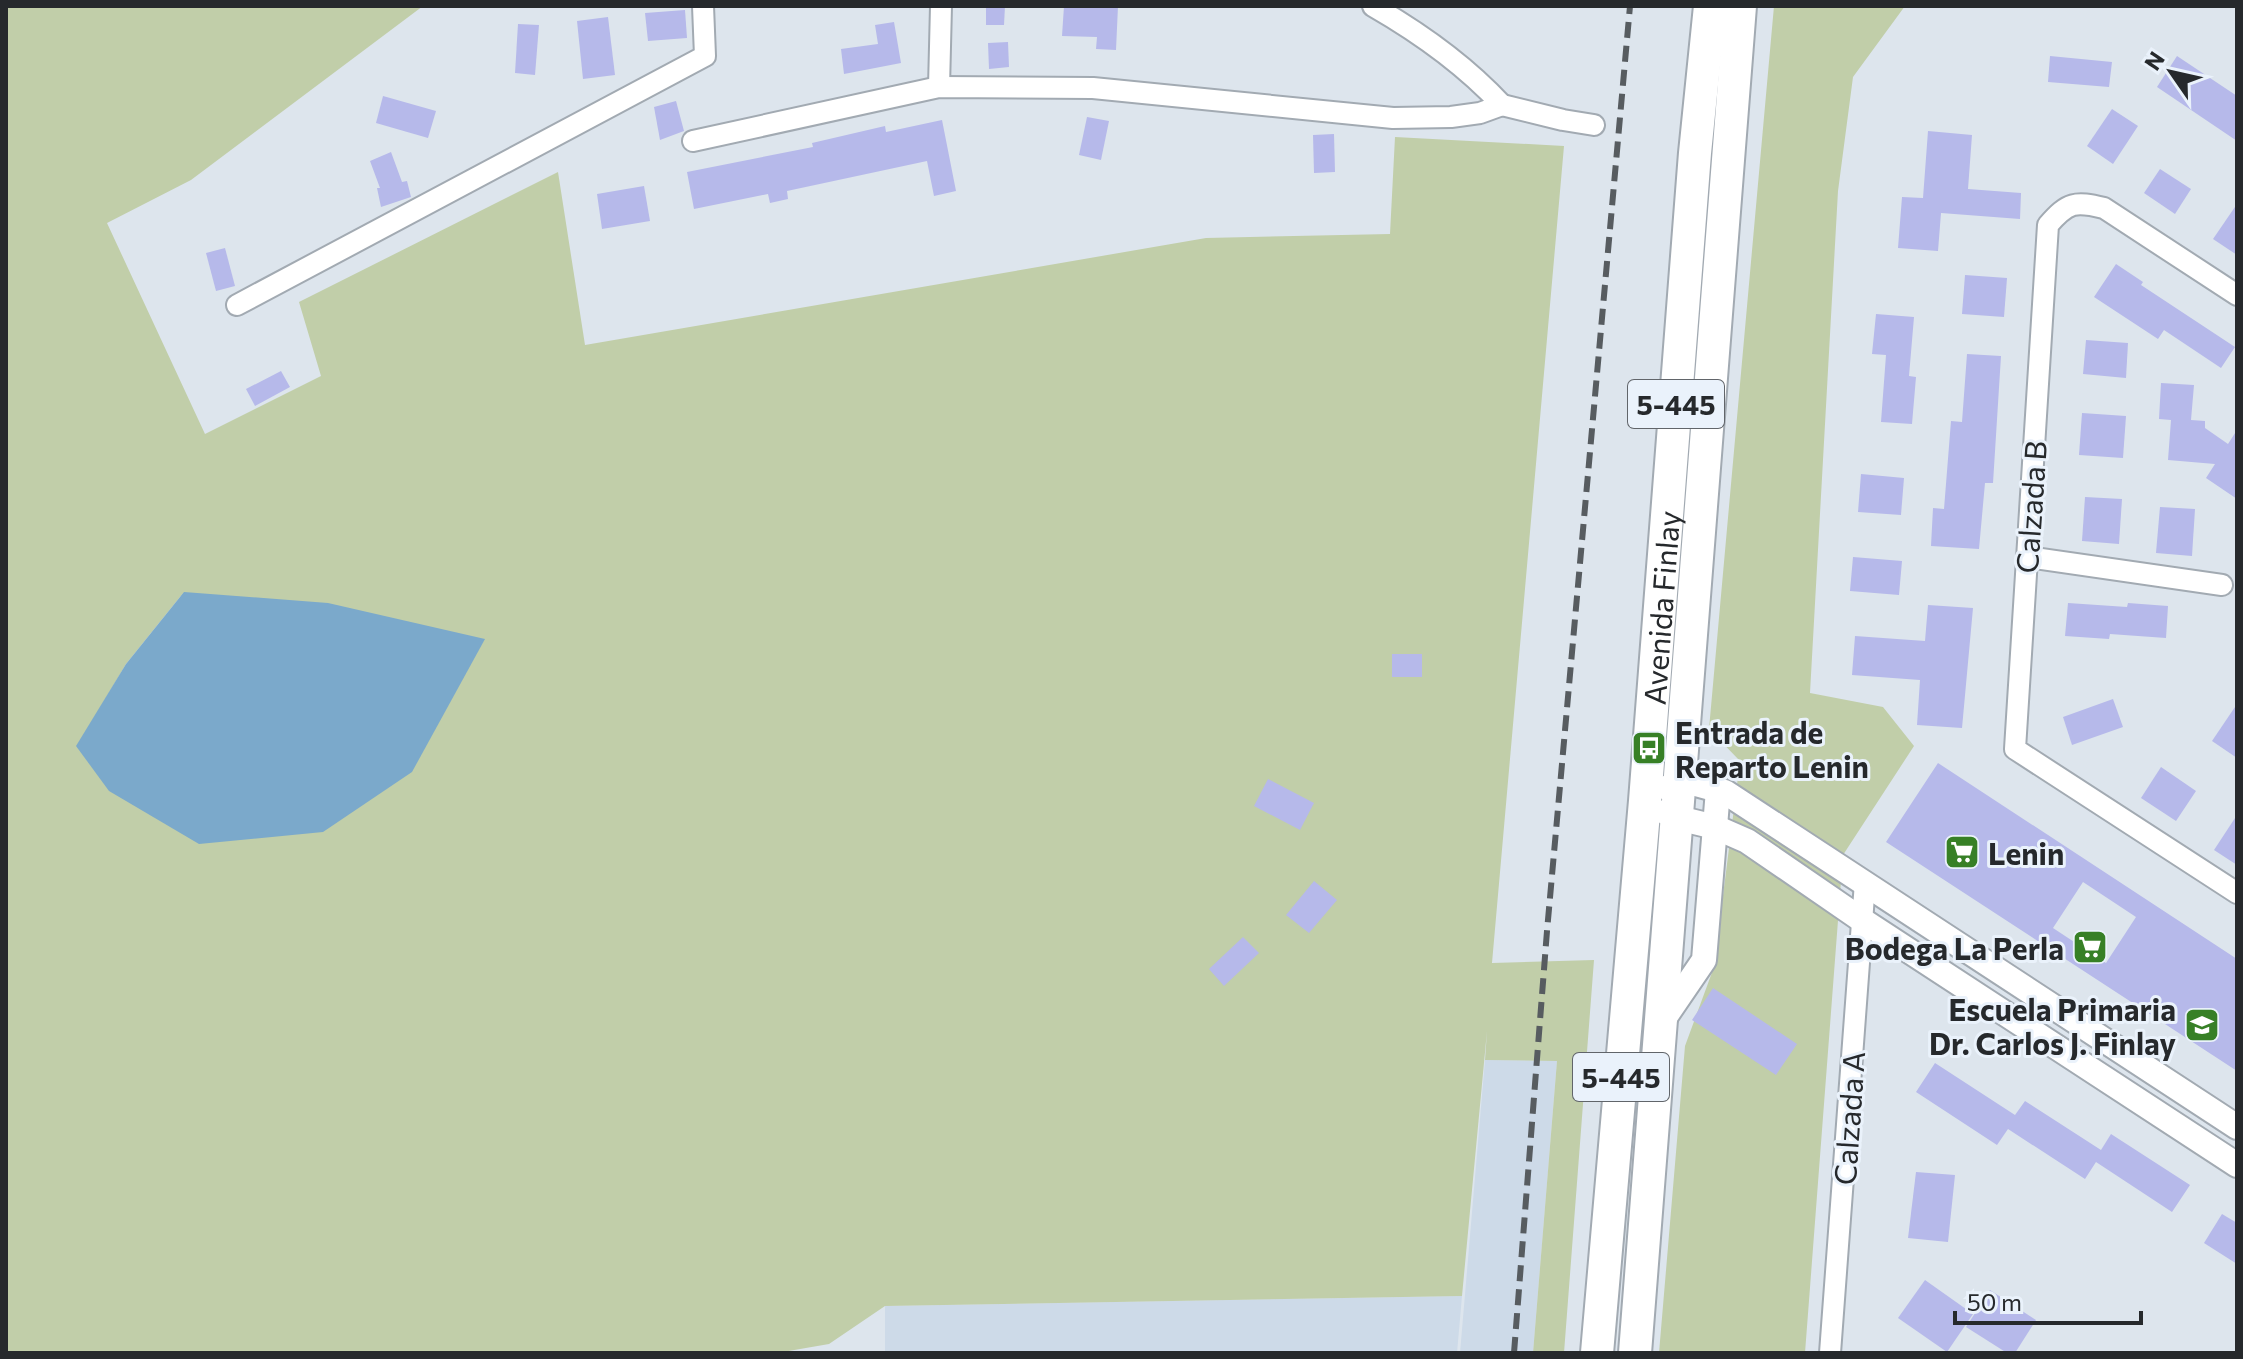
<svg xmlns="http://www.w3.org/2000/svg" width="2243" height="1359" viewBox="0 0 2243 1359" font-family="Commissioner,sans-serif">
<rect width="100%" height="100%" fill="#dde5ed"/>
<g fill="#cddae8">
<path d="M1485 1060 1557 1061 1533 1353H1460Z"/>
<path d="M1462 1296 1457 1353H885V1306Z"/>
</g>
<g fill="#c1cea9" fill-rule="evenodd">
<path d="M6 6H423L191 180 107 223 205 434 321 376 299 302 558 172 585 345 1206 238 1390 234 1395 137 1564 146 1492 963 1594 960 1564 1353H1533L1557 1061 1485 1060 1487 1031 1462 1296 885 1306 829 1344 777 1353H6ZM184 592 77 747 126 664Z"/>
<path d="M1774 6H1905L1853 77 1838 191 1810 693 1883 707 1914 746 1843 855 1805 1353H1659L1685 1046 1714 967 1740 761 1709 729Z"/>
</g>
<path fill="#7ba9cb" d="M184 592 328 603 485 639 412 772 323 832 199 844 109 791 76 746 126 664Z"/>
<g fill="#b6b9ea" fill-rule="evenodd">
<path d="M986 6H1005L1004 25H986Z"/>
<path d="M1064 6H1118L1116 50 1096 49 1097 37 1062 36Z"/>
<path d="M685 10 687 38 648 41 645 13Z"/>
<path d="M608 17 615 75 583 79 577 21Z"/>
<path d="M894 22 901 63 844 74 841 49 878 44 875 25Z"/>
<path d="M518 24 539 25 535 75 515 73Z"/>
<path d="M1008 42 1009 67 989 69 988 43Z"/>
<path d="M2050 56 2112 62 2109 87 2048 82Z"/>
<path d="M2177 56 2237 96V141L2157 87Z"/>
<path d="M383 96 436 111 428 138 376 123Z"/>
<path d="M676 101 684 131 660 140 654 107Z"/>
<path d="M2112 109 2138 126 2113 164 2087 146Z"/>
<path d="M1087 117 1109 121 1101 160 1079 155Z"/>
<path d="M942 120 956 191 934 196 927 161 787 191 788 199 770 203 768 194 694 209 687 172 813 147 812 143 885 126 886 132Z"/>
<path d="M1928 131 1972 135 1968 189 2021 193 2020 219 1941 213 1938 251 1898 248 1902 197 1923 198Z"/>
<path d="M1334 134 1335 172 1314 173 1313 135Z"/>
<path d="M391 152 402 182 407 181 411 197 381 207 377 188H380L370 161Z"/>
<path d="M2160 169 2191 189 2175 214 2144 193Z"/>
<path d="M644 186 650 221 602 229 597 194Z"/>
<path d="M2237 204V255L2213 239Z"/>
<path d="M225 248 235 286 216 291 206 253Z"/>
<path d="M2116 264 2143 282 2141 285 2235 347 2221 368 2164 330 2158 339 2094 297Z"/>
<path d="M1965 275 2007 278 2004 317 1962 314Z"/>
<path d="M1876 314 1914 317 1909 376 1916 377 1912 424 1881 422 1886 355 1872 354Z"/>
<path d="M2086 340 2128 343 2126 378 2083 374Z"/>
<path d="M1967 354 2001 356 1993 483H1985L1979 549 1931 546 1933 508 1944 509 1951 421 1962 422Z"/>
<path d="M281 371 290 387 255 406 246 389Z"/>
<path d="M2161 383 2194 385 2191 420 2205 421V428L2228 444 2237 430V499L2206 478 2215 464 2168 460 2171 420 2159 419Z"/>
<path d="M2082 413 2126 416 2123 458 2079 455Z"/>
<path d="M1861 474 1904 478 1901 515 1858 512Z"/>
<path d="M2085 497 2122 499 2119 544 2082 541Z"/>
<path d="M2160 507 2195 509 2192 556 2156 553Z"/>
<path d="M1853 557 1902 561 1899 595 1850 591Z"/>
<path d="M2068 603 2127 607 2128 603 2168 606 2166 638 2110 634 2109 639 2065 636Z"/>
<path d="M1928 605 1973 608 1962 728 1917 725 1920 680 1852 675 1855 636 1925 641Z"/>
<rect x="1392" y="654" width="30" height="23"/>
<path d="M2113 699 2123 727 2072 745 2063 717Z"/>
<path d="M2237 704V758L2212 741Z"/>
<path d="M1938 763 2237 959V1071L1886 842ZM2083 882 2136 917 2106 963 2053 928Z"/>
<path d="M2161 767 2196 791 2176 821 2141 798Z"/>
<path d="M1268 779 1314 803 1300 830 1254 806Z"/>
<path d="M2237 815V865L2214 850Z"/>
<path d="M1314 881 1337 900 1309 933 1286 915Z"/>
<path d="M1243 937 1259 953 1224 986 1209 969Z"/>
<path d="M1713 988 1797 1044 1776 1075 1692 1020Z"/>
<path d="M1935 1063 2015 1115 2025 1101 2101 1150 2111 1134 2190 1185 2172 1212 2096 1162 2085 1179 2008 1129 1997 1145 1916 1092Z"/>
<path d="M1916 1172 1955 1175 1948 1242 1908 1238Z"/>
<path d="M2222 1214 2237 1223V1264L2204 1243Z"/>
<path d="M1925 1280 1973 1314 1947 1352 1898 1318Z"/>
<path d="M1990 1290 2036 1320 2015 1353H2007L1966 1327Z"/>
</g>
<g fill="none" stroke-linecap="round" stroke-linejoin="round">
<g stroke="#a2aab2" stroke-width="24">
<g id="minor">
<path d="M939 87 941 6"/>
<path d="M1502 105 1563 120 1594 125"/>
<path d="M693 141 939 87 1093 88 1393 118 1451 117 1480 113 1502 105C1464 64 1420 33 1373 6"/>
<path d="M2237 295 2104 208C2075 201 2068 202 2048 225L2015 749 2237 893"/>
<path d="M237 305 705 56 703 6"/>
<path d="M2027 557 2222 585"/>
<path d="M1830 1353 1865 882"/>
</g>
</g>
<g stroke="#a2aab2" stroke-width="28">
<g id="tertiary">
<path d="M1667 788 1681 780 1725 792 2237 1127"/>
<path d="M1665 812 1678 818 1715 827 1747 841 1862 920 2237 1165"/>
<path d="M1661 1023 1704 960 1718 790"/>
</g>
</g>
<g stroke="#a2aab2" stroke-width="36">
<g id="trunk">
<path id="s1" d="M1597 1353 1645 801 1695 153 1710 6"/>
<path d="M1635 1353 1740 6"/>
</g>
</g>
<use href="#minor" stroke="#fff" stroke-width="20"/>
<use href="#tertiary" stroke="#fff" stroke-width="24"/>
<use href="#trunk" stroke="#fff" stroke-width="32"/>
<path stroke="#575c60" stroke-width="6" stroke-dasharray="16 8" stroke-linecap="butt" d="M1514 1353 1547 931 1630 6"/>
</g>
<defs>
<g id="bus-square" transform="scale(1.8)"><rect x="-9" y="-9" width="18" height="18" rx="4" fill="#378026" stroke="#eaf2fb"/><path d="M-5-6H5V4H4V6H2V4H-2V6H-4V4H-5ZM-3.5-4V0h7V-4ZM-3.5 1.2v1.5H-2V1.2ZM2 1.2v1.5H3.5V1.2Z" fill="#fff"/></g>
<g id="supermarket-square" transform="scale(1.8)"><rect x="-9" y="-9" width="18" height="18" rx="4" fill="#378026" stroke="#eaf2fb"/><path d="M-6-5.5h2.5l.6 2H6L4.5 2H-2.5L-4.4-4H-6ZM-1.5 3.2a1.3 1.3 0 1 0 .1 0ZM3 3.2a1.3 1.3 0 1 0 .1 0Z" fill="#fff"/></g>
<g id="school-square" transform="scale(1.8)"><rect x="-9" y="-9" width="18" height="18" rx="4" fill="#378026" stroke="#eaf2fb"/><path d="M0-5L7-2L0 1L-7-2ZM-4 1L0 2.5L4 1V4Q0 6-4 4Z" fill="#fff"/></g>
</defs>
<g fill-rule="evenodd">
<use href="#bus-square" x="1649" y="748"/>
<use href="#supermarket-square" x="1962" y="852"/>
<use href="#supermarket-square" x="2090" y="947"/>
<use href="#school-square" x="2202" y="1025"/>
</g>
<g text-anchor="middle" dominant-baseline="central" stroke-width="6" stroke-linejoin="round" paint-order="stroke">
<g fill="#eaf2fb" stroke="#61656a" stroke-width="2">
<rect x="1628" y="380" width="96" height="48" rx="6"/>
<rect x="1573" y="1053" width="96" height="48" rx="6"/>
</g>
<g font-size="28" font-weight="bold" fill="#26292c">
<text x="1676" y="404">5-445</text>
<text x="1621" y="1077">5-445</text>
</g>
<g font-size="30" fill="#26292c" stroke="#eaf2fb">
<text transform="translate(2030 507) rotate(-86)">Calzada B</text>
<text stroke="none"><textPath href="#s1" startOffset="748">Avenida Finlay</textPath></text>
<text transform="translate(1848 1118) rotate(-86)">Calzada A</text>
</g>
<g font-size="30" font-weight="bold" fill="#26292c" stroke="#eaf2fb" text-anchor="start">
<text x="1675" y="731">Entrada de<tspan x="1675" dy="34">Reparto Lenin</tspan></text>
<text x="1988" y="852">Lenin</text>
<text x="2064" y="947" text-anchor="end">Bodega La Perla</text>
<text x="2176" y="1008" text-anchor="end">Escuela Primaria<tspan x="2176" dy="34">Dr. Carlos J. Finlay</tspan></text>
</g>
</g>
<rect width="2243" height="1359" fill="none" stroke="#26292c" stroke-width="16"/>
<g transform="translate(2171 72) rotate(304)" stroke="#eaf2fb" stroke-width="6" paint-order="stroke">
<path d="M0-6L14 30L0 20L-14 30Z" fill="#26292c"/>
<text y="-12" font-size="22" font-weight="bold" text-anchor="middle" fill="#26292c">N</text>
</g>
<path d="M1955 1311v12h186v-12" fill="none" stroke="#26292c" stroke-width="4"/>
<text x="1967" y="1311" font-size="24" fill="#26292c" stroke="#eaf2fb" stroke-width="6" paint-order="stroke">50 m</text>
</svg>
